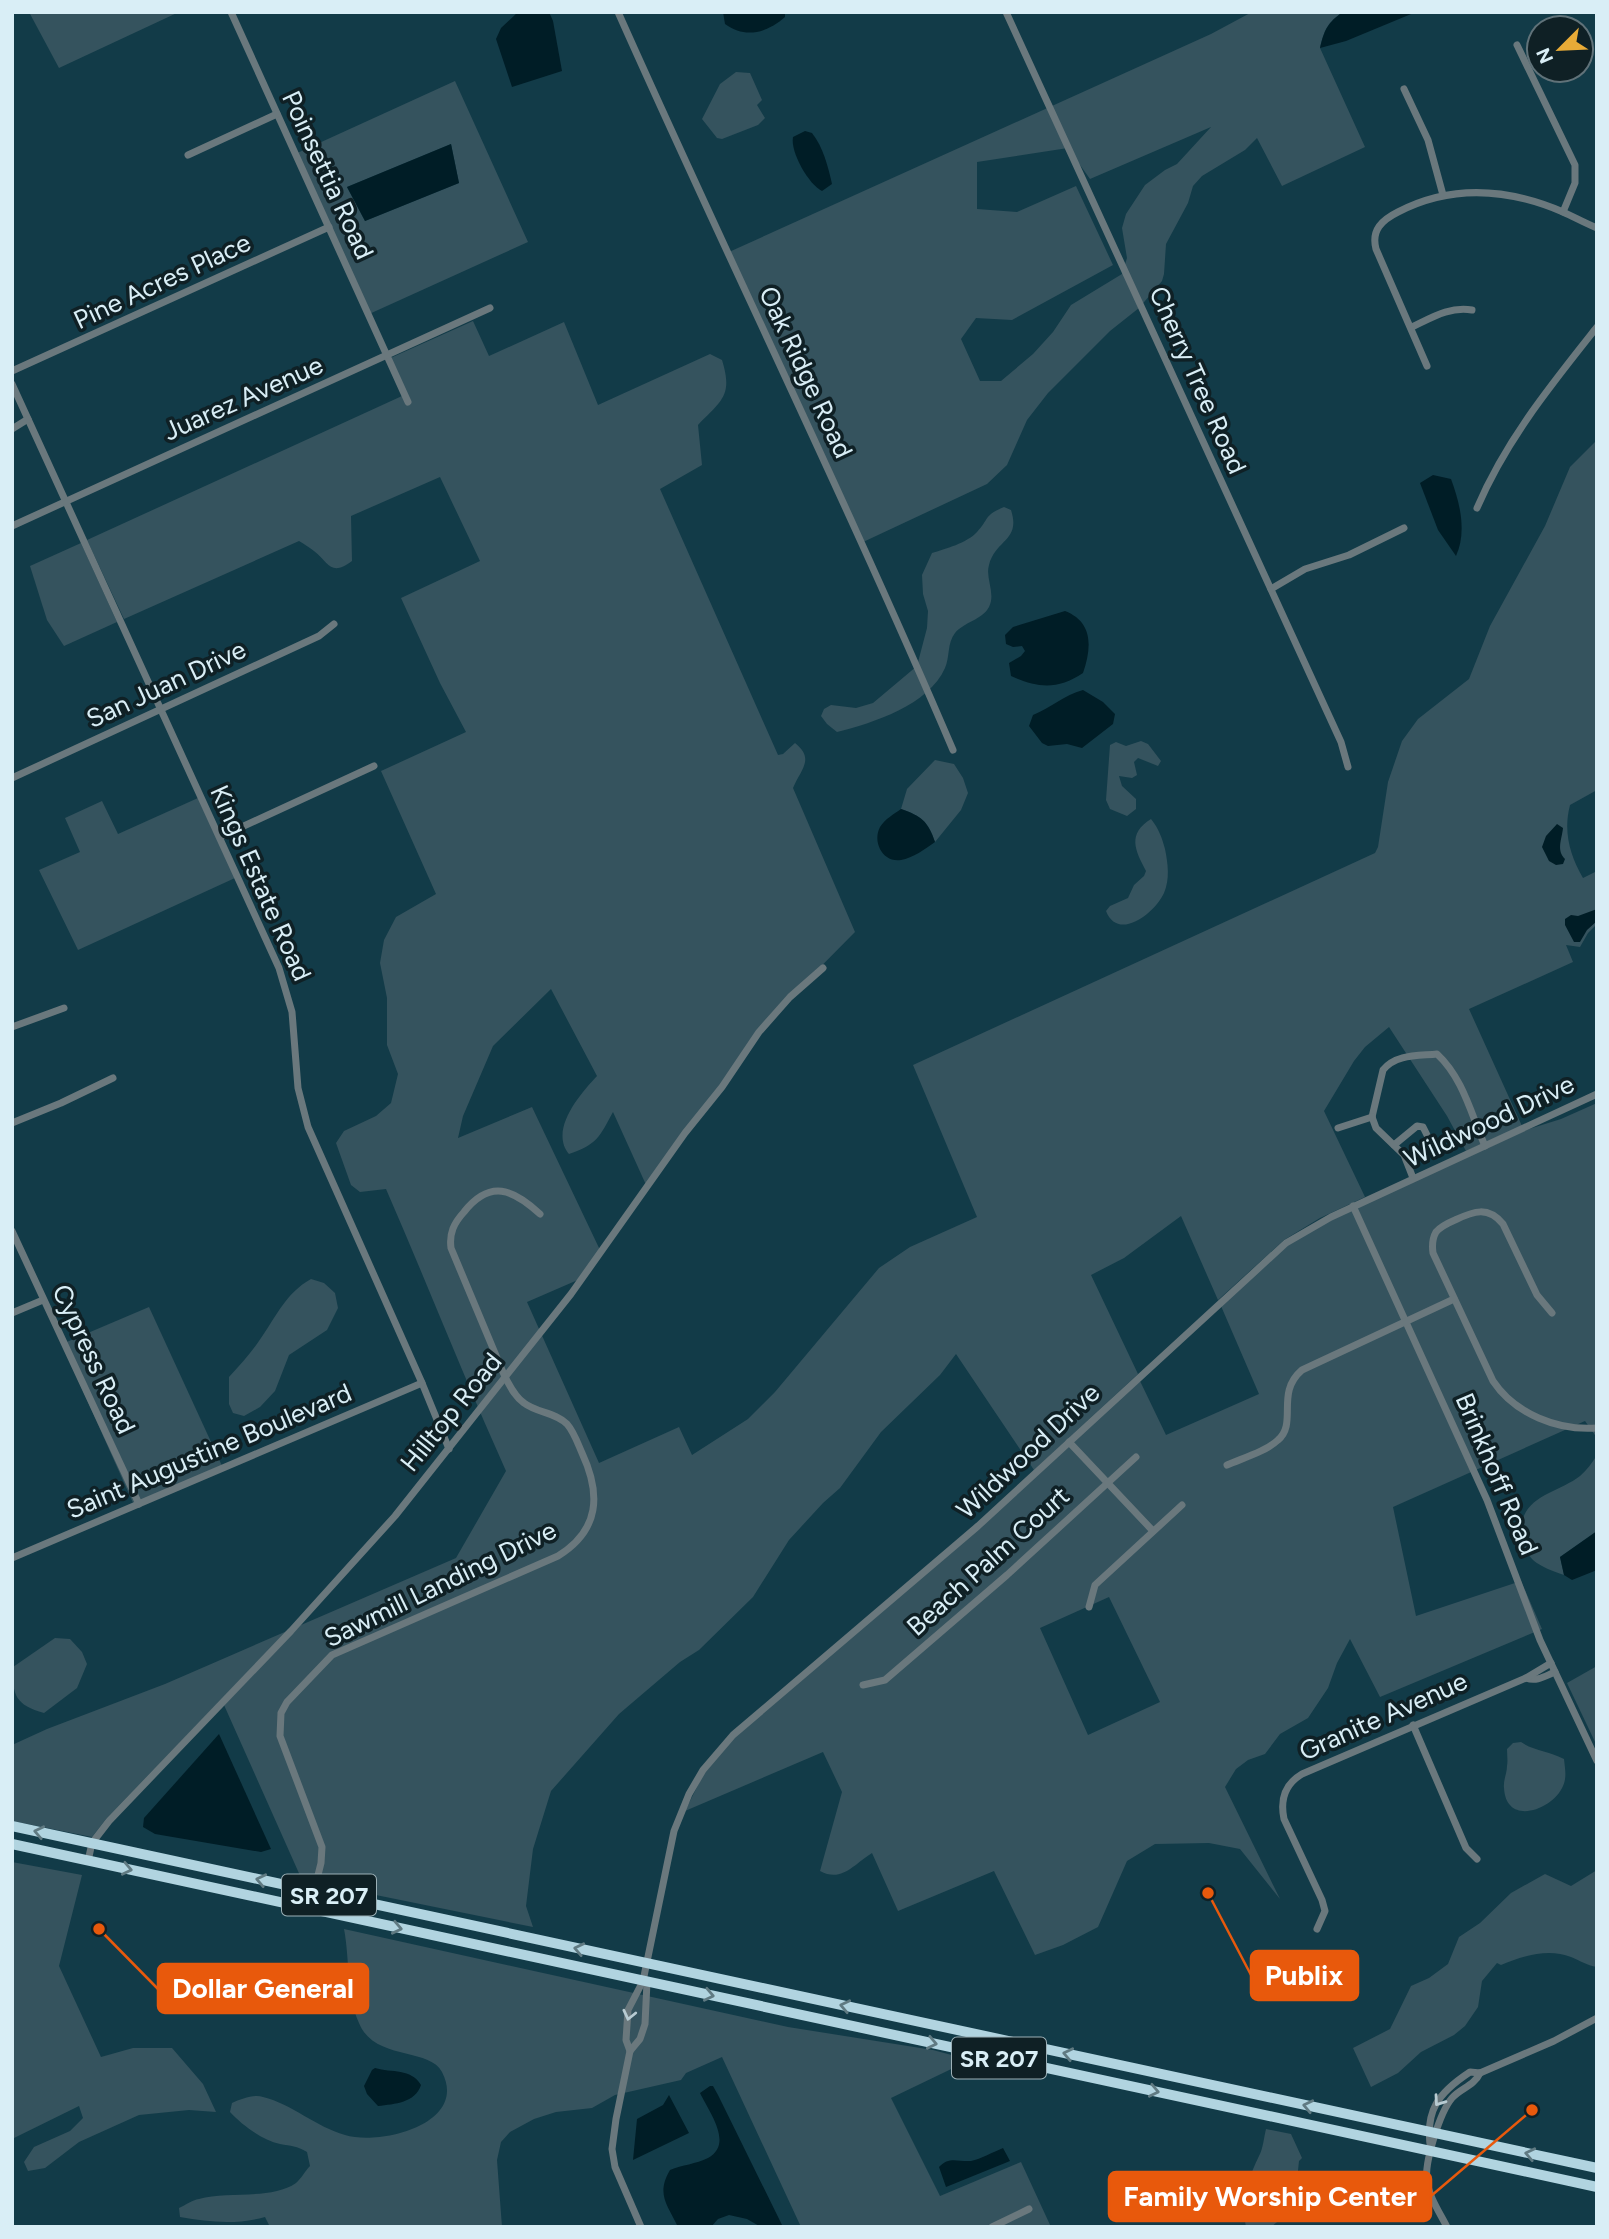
<svg xmlns="http://www.w3.org/2000/svg" width="1609" height="2239" viewBox="0 0 1609 2239" font-family="Figtree,sans-serif">
<rect width="100%" height="100%" fill="#123b48"/>
<g fill="#35535e" fill-rule="evenodd">
<path d="M29 12H179L59 68Z"/>
<path d="M1252 12H1343C1328 22 1324 30 1320 48L1365 147 1282 186 1257 138 1245 150 1202 176 1193 186 1188 203 1166 244 1164 274 1162 281 1139 308 1110 331 1048 393 1027 420 1007 465 987 484 861 543 729 252 1211 34ZM1211 127 1177 164 1165 170 1145 185 1126 214 1122 228 1127 258 1122 274 1071 305 1053 332 1033 354 1001 381H980L961 339 976 318 1012 320 1113 265 1076 186 1017 212 977 209V162L1068 148 1090 179Z"/>
<path d="M736 72 750 73 762 100 757 105 765 118 758 125 722 139 717 138 702 119 720 84Z"/>
<path d="M455 81 528 242 367 315 295 154ZM451 144 459 183 365 221 347 187Z"/>
<path d="M473 321 489 356 564 322 598 405 710 354 722 360C733 396 722 400 698 425L702 465 660 489 778 755 783 754 795 743C815 759 801 769 793 788L855 932 765 1023 647 1187 613 1112C600 1136 597 1145 569 1154 549 1130 580 1094 597 1076L551 989 493 1046 463 1116 458 1138 532 1107 600 1250 580 1279 527 1302 599 1463 679 1427 692 1455 748 1419 775 1392 879 1268 910 1247 977 1217 913 1065 1375 853 1378 847 1388 782 1402 741 1418 719 1469 679 1490 626 1545 526 1570 467 1597 440V790L1570 805C1563 832 1570 855 1583 878L1597 871V924L1588 933 1580 947 1566 945 1573 962 1469 1009 1522 1126 1466 1151 1447 1116 1389 1027 1365 1047 1354 1061 1324 1111 1365 1197 1320 1218 1284 1240 1218 1300 1181 1216 1124 1258 1091 1275 1138 1374 1034 1470 956 1354 940 1375 881 1432 840 1488 823 1503 789 1540 753 1597 699 1650 680 1662 619 1714 551 1791 533 1849 526 1906 533 1927 302 1880 224 1705 301 1625 456 1558 506 1471C464 1378 427 1283 386 1189L360 1192 351 1185 336 1143 344 1131 376 1116 391 1103 398 1074 387 1045V998L380 963 384 940 396 917 436 894 381 771 466 732 440 683 401 598 480 561 440 477 351 516 352 561C331 577 329 563 314 551 309 547 304 544 299 541L124 619 87 540 402 396 386 360Z"/>
<path d="M1004 507 1011 510C1021 541 996 539 989 565 985 578 996 593 989 607 982 620 964 622 955 633 947 643 950 657 945 668 929 705 873 723 837 732L827 724 821 716 824 709 831 705 856 708 873 703 917 666 927 628 928 611 923 594 922 575 932 553C945 549 967 543 977 532 990 518 983 516 1004 507Z"/>
<path d="M81 543 117 622 64 646 47 620 30 566Z"/>
<path d="M1141 741 1148 744 1161 761 1158 766 1138 758 1134 762 1137 775 1132 778 1119 776 1122 786 1136 799V809L1127 816 1110 809 1106 800 1110 745 1116 742 1126 746Z"/>
<path d="M935 760 954 764 963 778 968 793 961 810 935 842C928 821 921 816 901 809L907 789Z"/>
<path d="M198 798 235 878 78 950 39 870 80 852 65 818 102 801 118 834Z"/>
<path d="M1151 819C1159 829 1162 838 1165 849 1168 864 1170 879 1164 893 1155 913 1118 942 1106 911L1110 906 1128 898 1134 885 1144 876 1146 871C1135 850 1127 834 1151 819Z"/>
<path d="M1597 1103V1438L1585 1421 1393 1507 1416 1616 1521 1581 1542 1629 1380 1697 1350 1639 1337 1663 1328 1688 1308 1718 1280 1734 1265 1754 1248 1760 1236 1769 1225 1787 1280 1899 1240 1849 1209 1843 1155 1844 1127 1861 1098 1927 1063 1945 1035 1955 994 1871 898 1911 872 1853C854 1864 842 1883 820 1871L842 1792 823 1752 685 1811 705 1771 735 1737 1140 1381 1166 1435 1259 1394 1221 1306 1288 1245 1323 1223 1529 1129 1561 1119ZM1109 1597 1160 1702 1088 1735 1040 1628Z"/>
<path d="M311 1279 324 1283 335 1293 338 1308 327 1330 289 1355 275 1391 260 1407 244 1416 233 1413 229 1404V1377C241 1364 252 1352 261 1338 277 1315 286 1293 311 1279Z"/>
<path d="M149 1307 223 1468 134 1505 62 1344Z"/>
<path d="M1597 1455V1531L1560 1557 1564 1575C1542 1567 1526 1562 1522 1538 1516 1496 1557 1494 1580 1476 1587 1470 1592 1463 1597 1455Z"/>
<path d="M287 1631 106 1819 92 1837 12 1821V1745L47 1729 165 1684Z"/>
<path d="M55 1638 70 1639 82 1652 87 1664 77 1688 44 1713C16 1705 12 1696 13 1667Z"/>
<path d="M1597 1666V1746L1567 1683Z"/>
<path d="M1521 1742C1534 1751 1550 1751 1564 1759 1565 1769 1567 1777 1563 1786 1553 1810 1506 1827 1504 1788 1503 1781 1507 1773 1507 1766 1508 1761 1507 1755 1507 1749L1513 1743Z"/>
<path d="M12 1862 82 1875 59 1966 101 2057 133 2048H172L203 2084 216 2112 189 2110 139 2115 79 2142 45 2168 28 2171 24 2162 34 2147 70 2131 83 2118 79 2106 12 2139Z"/>
<path d="M1597 1870V1967C1586 1965 1581 1961 1571 1957 1548 1948 1523 1956 1501 1965L1497 1963 1482 1981 1478 2007 1465 2026 1454 2035 1421 2052 1398 2073 1371 2087 1353 2048 1390 2029 1411 1986 1429 1978 1448 1964 1459 1937 1480 1923 1511 1893 1545 1874 1571 1886Z"/>
<path d="M344 1929 788 2027 933 2050 970 2060 891 2098 940 2196 1021 2162 1051 2227H801L722 2057 686 2073 681 2080 615 2095 592 2108 556 2112 534 2119 510 2132 501 2142 497 2160 502 2227H270L265 2217C236 2225 209 2222 180 2217L179 2208C186 2205 192 2200 199 2199 227 2191 272 2200 296 2183 301 2179 305 2171 310 2166L307 2152C297 2146 291 2146 280 2144 262 2140 242 2125 230 2112L232 2103C241 2099 254 2094 263 2097 292 2104 316 2127 345 2135 380 2146 469 2124 442 2072 429 2047 374 2061 359 2023 346 1994 350 1960 344 1929Z"/>
<path d="M1266 2129 1291 2134 1302 2158 1299 2161 1295 2199 1288 2213 1271 2227H1246C1241 2202 1248 2178 1259 2156 1263 2149 1264 2137 1266 2129Z"/>
</g>
<g fill="#001d26">
<path d="M518 12H549L553 21 562 71 512 87 496 39 501 28Z"/>
<path d="M723 12H785V17C767 33 745 39 725 24Z"/>
<path d="M1343 12H1416L1346 41 1320 48C1324 30 1328 22 1343 12Z"/>
<path d="M805 131 812 133C823 147 828 166 832 184L822 191C809 185 790 152 793 137Z"/>
<path d="M451 144 459 183 365 221 347 187Z"/>
<path d="M1433 475 1451 479C1460 503 1467 532 1456 556L1438 530 1420 483Z"/>
<path d="M1065 611C1093 622 1092 647 1083 673 1058 690 1037 688 1011 676L1009 663 1021 656 1025 651 1022 646 1013 647 1006 644 1005 635 1013 627Z"/>
<path d="M1083 690 1103 702 1115 714 1113 724 1082 748 1067 744 1048 746 1042 743 1029 726 1033 715C1051 708 1064 695 1083 690Z"/>
<path d="M901 809C921 816 928 821 935 842 925 849 913 858 901 860 883 863 872 842 880 827 885 819 894 814 901 809Z"/>
<path d="M1557 824 1563 828C1562 839 1556 850 1565 859L1563 864 1556 865 1549 861 1542 847 1546 836Z"/>
<path d="M1597 909V921L1587 930 1580 942H1574L1565 925V919L1571 915 1578 916Z"/>
<path d="M1597 1531V1570L1572 1580 1564 1575 1560 1557Z"/>
<path d="M219 1734 271 1849 261 1852 155 1834 143 1827 144 1818Z"/>
<path d="M375 2068C392 2073 411 2068 421 2085 415 2103 395 2104 378 2106L367 2094 364 2086 372 2070Z"/>
<path d="M710 2086H713L718 2095 783 2227H761L747 2219 729 2215 718 2219 711 2227H678C667 2204 656 2194 670 2170 682 2165 696 2164 708 2158 734 2144 709 2112 700 2093Z"/>
<path d="M669 2095 689 2133 633 2160 637 2119 663 2105Z"/>
<path d="M1003 2148 1010 2161 946 2187 939 2167C949 2156 958 2162 971 2161 981 2159 993 2152 1003 2148Z"/>
</g>
<g fill="none" stroke-linecap="round" stroke-linejoin="round">
<g stroke="#6a787d" stroke-width="7">
<path d="M231 12 408 402"/>
<path d="M618 12C728 259 847 502 953 750"/>
<path d="M1006 12 1341 742 1348 767"/>
<path d="M1517 45 1575 165V183L1563 212"/>
<path d="M1404 89 1428 140 1443 195"/>
<path d="M188 155 277 114"/>
<path d="M1412 327C1431 318 1450 306 1472 310"/>
<path d="M1427 366 1376 249C1371 230 1382 220 1398 212 1452 184 1507 188 1563 212 1574 217 1585 223 1597 228"/>
<path d="M12 371 329 227"/>
<path d="M12 384 279 968 292 1012 298 1088 308 1127 422 1383 449 1449"/>
<path d="M12 429 28 419"/>
<path d="M1477 508C1506 440 1551 385 1597 327"/>
<path d="M12 526 490 308"/>
<path d="M1271 589 1305 569 1349 555 1404 528"/>
<path d="M12 778 319 636 334 624"/>
<path d="M220 837 374 766"/>
<path d="M12 1027 64 1008"/>
<path d="M1372 1117 1383 1070C1396 1054 1418 1056 1437 1054 1463 1078 1471 1114 1485 1146"/>
<path d="M1372 1117 1376 1128 1404 1155 1413 1178"/>
<path d="M12 1123 61 1103 113 1078"/>
<path d="M1338 1128 1372 1117"/>
<path d="M1394 1145 1417 1126 1423 1127 1435 1151"/>
<path d="M1353 1206 1487 1500 1540 1640 1597 1761"/>
<path d="M12 1231 139 1504"/>
<path d="M12 1313 43 1300"/>
<path d="M1552 1313 1537 1295 1503 1224C1488 1206 1474 1211 1455 1220 1448 1223 1441 1226 1436 1232 1432 1239 1432 1246 1433 1253L1493 1381C1515 1414 1558 1431 1597 1428"/>
<path d="M1069 1442 1153 1531"/>
<path d="M1227 1465C1243 1458 1265 1452 1278 1440 1298 1423 1275 1393 1302 1370L1454 1299"/>
<path d="M12 1558 422 1383"/>
<path d="M1089 1607 1095 1585 1182 1505"/>
<path d="M1526 1678C1537 1682 1545 1676 1555 1672"/>
<path d="M863 1685 885 1680 1007 1575 1136 1457"/>
<path d="M1413 1725 1466 1848 1477 1859"/>
<path d="M88 1861 92 1843 109 1821 291 1631 395 1516 571 1294 685 1133 722 1087 759 1032 790 997 823 968"/>
<path d="M314 1891 321 1863 322 1847 280 1736 281 1713 287 1702 332 1655 558 1556C600 1530 601 1494 582 1453 578 1444 574 1432 567 1424 555 1412 537 1413 524 1403 515 1397 510 1386 505 1377L451 1248C449 1233 454 1223 464 1212 490 1179 513 1189 540 1214"/>
<path d="M1317 1929 1325 1911 1322 1900 1284 1819C1280 1800 1285 1784 1302 1774L1526 1678 1551 1663"/>
<path d="M630 2051 626 2040 628 2010 643 1981 674 1831 689 1794 703 1770 733 1735 978 1526 1286 1243 1331 1217 1597 1094"/>
<path d="M1431 2151C1424 2111 1438 2093 1470 2072L1480 2073 1554 2041 1597 2018"/>
<path d="M641 2227 615 2167 612 2149 616 2119 630 2051 640 2039 645 2024 647 1982"/>
<path d="M992 2227 1029 2209"/>
<path d="M1447 2227C1440 2213 1429 2197 1427 2181 1424 2163 1440 2112 1452 2098 1461 2088 1474 2086 1480 2073"/>
</g>
<g stroke="#b1d4e0" stroke-width="10">
<path d="M12 1826 1597 2168"/>
<path d="M12 1844 1597 2187"/>
</g>
</g>
<defs><path id="oneway-chevron" d="M-2-3.5L2.5 0L-2 3.5" fill="none" stroke-width="1.6" stroke-linecap="round" stroke-linejoin="round" transform="scale(1.75)"/></defs>
<g stroke="#607a82">
<use href="#oneway-chevron" transform="translate(39 1832) rotate(-168)"/>
<use href="#oneway-chevron" transform="translate(127 1869) rotate(12)"/>
<use href="#oneway-chevron" transform="translate(261 1880) rotate(-168)"/>
<use href="#oneway-chevron" transform="translate(397 1928) rotate(12)"/>
<use href="#oneway-chevron" transform="translate(579 1949) rotate(-168)"/>
<use href="#oneway-chevron" transform="translate(709 1995) rotate(12)"/>
<use href="#oneway-chevron" transform="translate(845 2006) rotate(-168)"/>
<use href="#oneway-chevron" transform="translate(932 2043) rotate(12)"/>
<use href="#oneway-chevron" transform="translate(1068 2054) rotate(-168)"/>
<use href="#oneway-chevron" transform="translate(1154 2091) rotate(12)"/>
<use href="#oneway-chevron" transform="translate(1308 2106) rotate(-168)"/>
<use href="#oneway-chevron" transform="translate(1530 2154) rotate(-168)"/>
</g>
<g stroke="#b8cbd2">
<use href="#oneway-chevron" transform="translate(629 2015) rotate(103)"/>
<use href="#oneway-chevron" transform="translate(1439 2101) rotate(125)"/>
</g>
<g text-anchor="middle" dominant-baseline="central" stroke-width="7" stroke-linejoin="round" paint-order="stroke">
<g fill="#0f2025" stroke="#9cb0b7" stroke-width="2">
<rect x="282" y="1874.5" width="94" height="41" rx="5"/>
<rect x="952" y="2037.5" width="94" height="41" rx="5"/>
</g>
<g font-size="24" font-weight="bold" fill="#d9eef6">
<text x="329" y="1895">SR 207</text>
<text x="999" y="2058">SR 207</text>
</g>
<g font-size="26" fill="#d9eef6" stroke="#0f2025">
<text transform="translate(328 175) rotate(65)">Poinsettia Road</text>
<text transform="translate(162 281) rotate(-25)">Pine Acres Place</text>
<text transform="translate(806 372) rotate(65)">Oak Ridge Road</text>
<text transform="translate(1198 380) rotate(66)">Cherry Tree Road</text>
<text transform="translate(243 398) rotate(-24)">Juarez Avenue</text>
<text transform="translate(166 684) rotate(-25)">San Juan Drive</text>
<text transform="translate(261 883) rotate(66)">Kings Estate Road</text>
<text transform="translate(1489 1121) rotate(-25)">Wildwood Drive</text>
<text transform="translate(94 1359) rotate(65)">Cypress Road</text>
<text transform="translate(451 1412) rotate(-51)">Hilltop Road</text>
<text transform="translate(209 1451) rotate(-23)">Saint Augustine Boulevard</text>
<text transform="translate(1028 1451) rotate(-43)">Wildwood Drive</text>
<text transform="translate(1497 1474) rotate(67)">Brinkhoff Road</text>
<text transform="translate(988 1561) rotate(-42)">Beach Palm Court</text>
<text transform="translate(440 1584) rotate(-26)">Sawmill Landing Drive</text>
<text transform="translate(1383 1716) rotate(-24)">Granite Avenue</text>
</g>
</g>
<path fill="none" stroke="#e8590c" stroke-width="2.5" d="M1208 1893L1251 1975M99 1929L158 1989M1532 2110L1431 2196"/>
<g fill="#e8590c" stroke="#0f2025" stroke-width="2.5">
<circle cx="1208" cy="1893" r="7"/>
<circle cx="99" cy="1929" r="7"/>
<circle cx="1532" cy="2110" r="7"/>
</g>
<g fill="#e8590c" stroke="#e8590c" stroke-width="2.5">
<rect x="1251" y="1951" width="107" height="49" rx="7"/>
<rect x="158" y="1964" width="210" height="49" rx="7"/>
<rect x="1109" y="2172" width="322" height="49" rx="7"/>
</g>
<g font-size="28" text-anchor="middle" font-weight="bold" fill="#fff">
<text x="1304" y="1985">Publix</text>
<text x="263" y="1998">Dollar General</text>
<text x="1270" y="2206">Family Worship Center</text>
</g>
<rect width="1609" height="2239" fill="none" stroke="#d9eef6" stroke-width="28"/>
<g transform="translate(1560 49) rotate(246)"><circle r="33" fill="#0f2025" stroke="#607279" stroke-width="2"/>
<path d="M0-5L12 26L0 18L-12 26Z" fill="#e8ab37"/>
<text y="-10" font-size="19" font-weight="bold" text-anchor="middle" fill="#d9eef6">N</text>
</g>
</svg>
